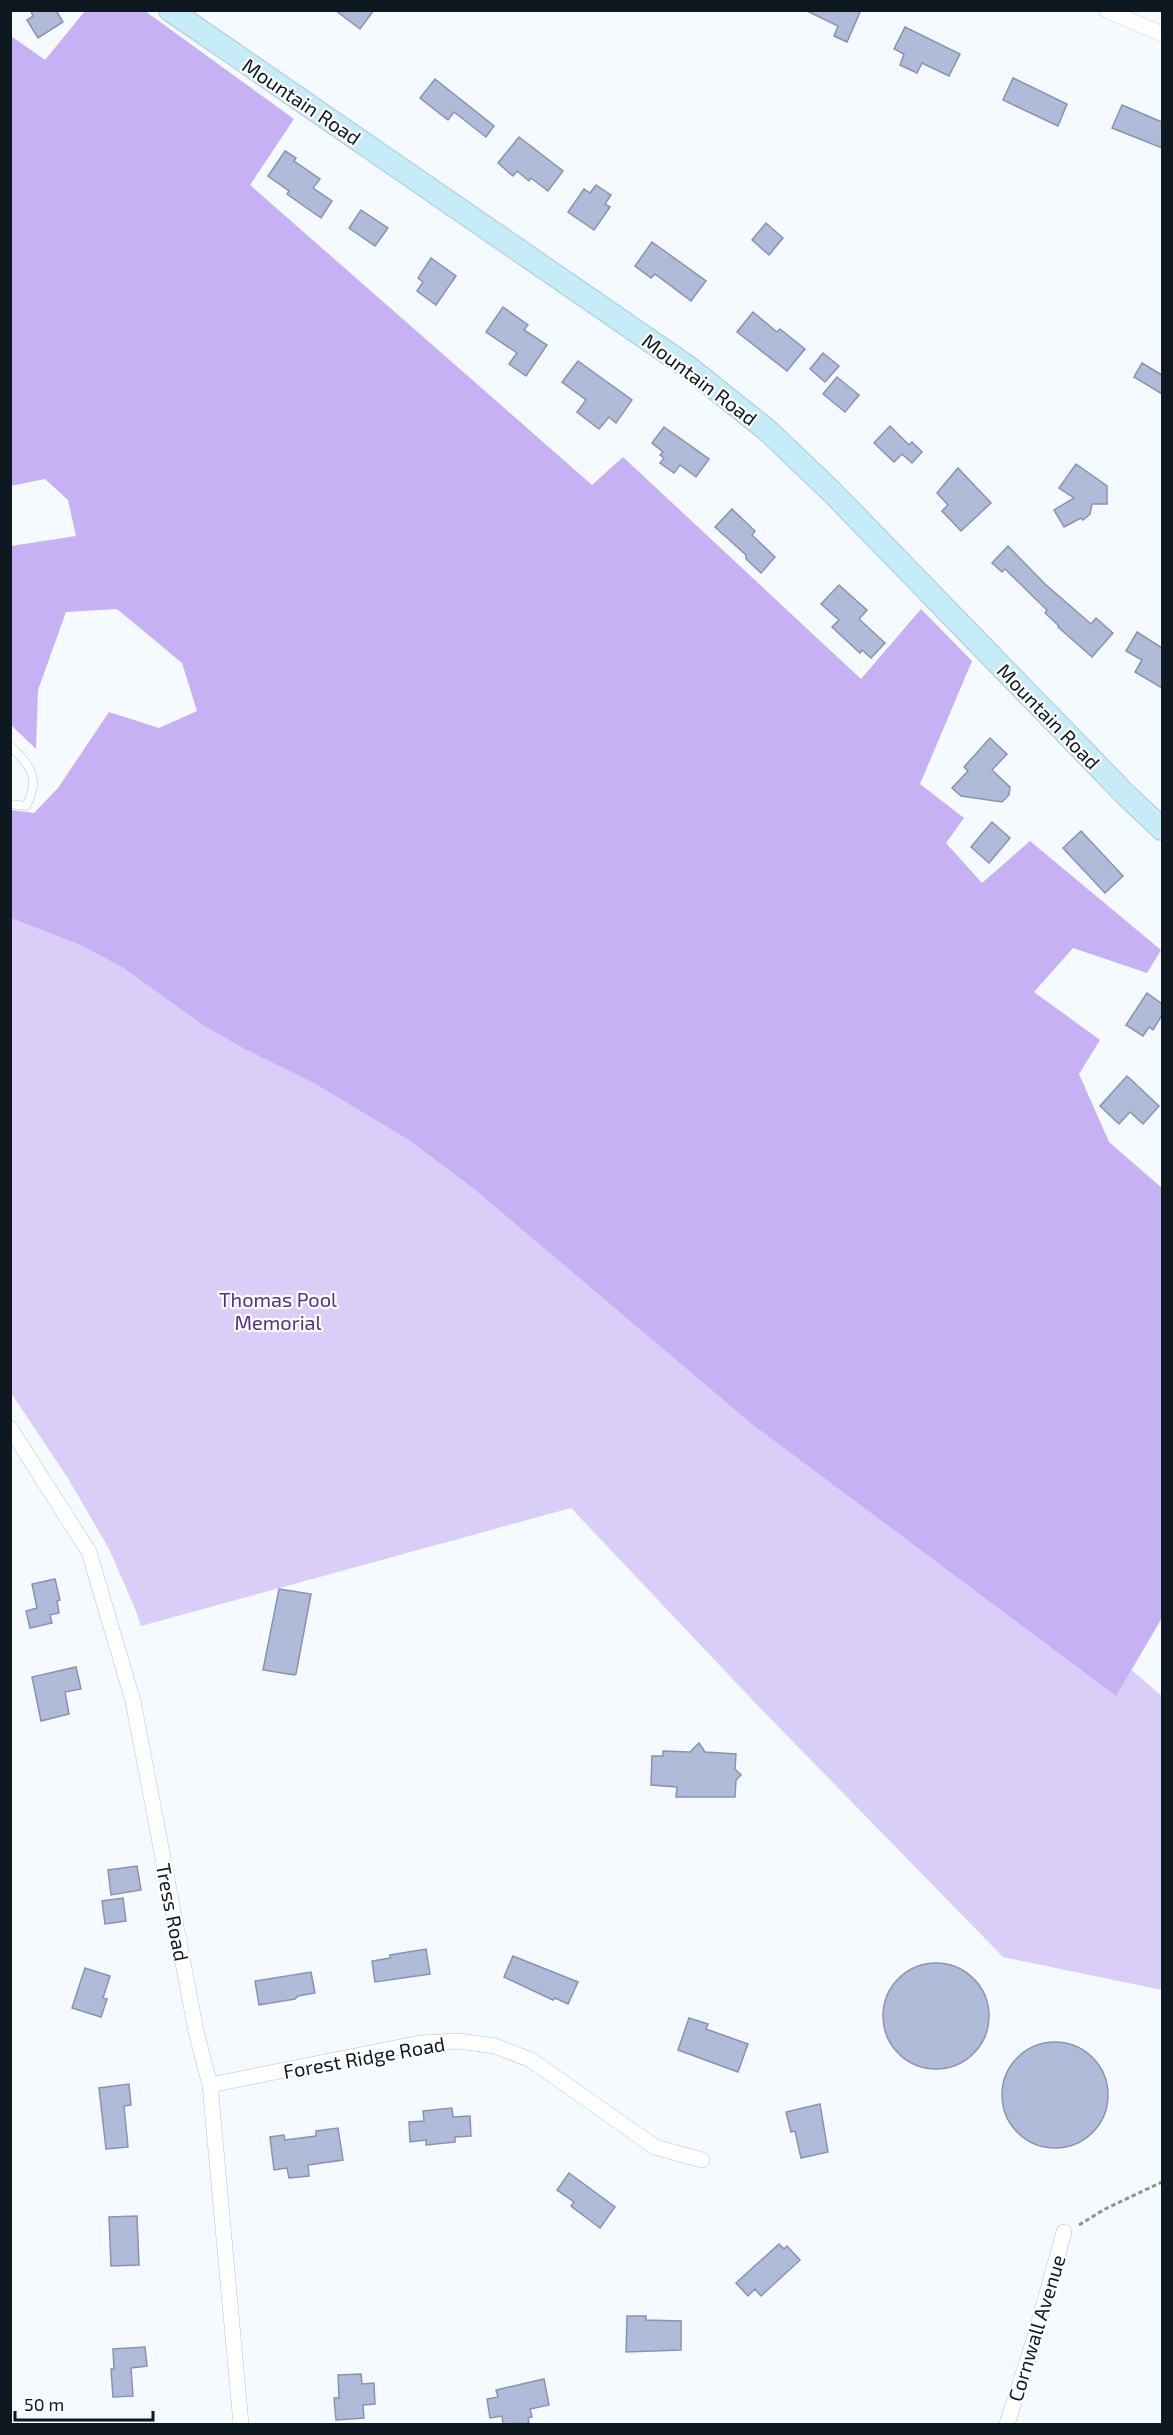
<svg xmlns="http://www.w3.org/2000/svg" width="1173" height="2435" viewBox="0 0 1173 2435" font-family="'Exo 2',sans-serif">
<rect width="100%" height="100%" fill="#f4faff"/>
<path fill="#d9cef8" d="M10 849 947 1513 1162 1696V1990L1003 1957 761 1709 571 1508 141 1626 134 1606 109 1549 69 1480 11 1393Z"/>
<path fill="#c5b1f4" d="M85 11H145L294 119 250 185 592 485 623 457 861 679 921 609 972 661 920 784 964 818 946 843 982 883 1030 841 1161 950 1147 973 1073 948 1034 992 1100 1040 1079 1074 1109 1142 1162 1188V1618L1116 1696 752 1424 473 1188 409 1140 314 1083 243 1048 203 1025 124 968 81 945 11 918V810L34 813 58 788 109 712 159 728 197 711 182 663 117 609 66 612 38 690 36 749 11 725V546L76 536 68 500 45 479 11 486V36L45 60Z"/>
<g fill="#b0bad9" stroke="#8993b1" stroke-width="1.5">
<path d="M30 10H56L63 22 38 38 27 20 33 16Z"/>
<path d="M335 10H374L360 29Z"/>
<path d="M805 10H861L847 42 834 36 838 26Z"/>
<path d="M905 27 960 54 949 76 922 63 917 73 900 65 904 54 894 49Z"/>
<path d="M1013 78 1067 104 1058 126 1003 100Z"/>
<path d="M435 79 494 126 486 137 454 112 448 120 420 98Z"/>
<path d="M1122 105 1162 122V148L1112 128Z"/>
<path d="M519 137 563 171 548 191 531 178 529 181 517 171 513 176 498 163Z"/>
<path d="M285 151 296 158 294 161 320 179 313 188 332 201 321 218 287 194 289 191 268 176Z"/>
<path d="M596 185 611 195 605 204 610 207 594 230 568 212 584 189 590 193Z"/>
<path d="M361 210 388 228 375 246 349 228Z"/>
<path d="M766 223 783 238 769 255 752 240Z"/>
<path d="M652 242 706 281 691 301 655 274 651 278 635 266Z"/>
<path d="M431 258 456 276 436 305 417 291 423 282 418 278Z"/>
<path d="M503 307 528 325 524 330 547 345 526 376 509 364 517 353 486 332Z"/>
<path d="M753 312 777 332 780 329 805 349 787 371 737 332Z"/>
<path d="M823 353 839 366 825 382 810 369Z"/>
<path d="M578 361 632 400 616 423 609 417 599 429 577 412 586 400 562 382Z"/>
<path d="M1142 363 1162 375V394L1134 377Z"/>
<path d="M837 377 859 395 845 412 823 394Z"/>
<path d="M890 426 909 445 912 442 922 452 912 463 902 454 894 462 874 443Z"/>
<path d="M664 427 709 459 696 477 680 465 674 473 660 463 664 458 660 455 663 452 652 443Z"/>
<path d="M1076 464 1107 486V504H1092L1090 514 1083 520 1081 518 1064 527 1054 510 1074 498 1059 488Z"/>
<path d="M958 468 991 503 961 531 942 511 948 505 937 493Z"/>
<path d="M732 509 755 531 752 535 775 557 761 573 746 559V555L715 527Z"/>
<path d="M1008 546 1045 584 1091 624 1096 618 1113 633 1092 657 1058 627 1059 626 1045 613 1047 610 1005 569 1002 572 992 563Z"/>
<path d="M839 585 867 610 859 619 885 643 871 658 862 650 860 653 832 627 839 620 821 604Z"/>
<path d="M1137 632 1162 648V688L1135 672 1142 660 1126 651Z"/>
<path d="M990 738 1007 754 992 770 1010 787 1009 795 1002 802 961 796 952 788 968 771 964 767Z"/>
<path d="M992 822 1010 838 989 863 971 847Z"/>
<path d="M1081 831 1123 876 1105 893 1063 848Z"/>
<path d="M1147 993 1162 1004V1015L1153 1030 1149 1027 1143 1036 1126 1025Z"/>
<path d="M1127 1076 1159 1106 1143 1124 1130 1112 1119 1124 1100 1106Z"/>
<path d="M55 1579 60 1600 57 1601 59 1613 50 1615 52 1623 30 1628 26 1611 37 1608 32 1584Z"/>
<path d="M279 1589 311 1594 296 1674 294 1675 263 1670Z"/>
<path d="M76 1667 81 1689 65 1692 69 1714 41 1721 32 1677Z"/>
<path d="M699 1743 705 1752 736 1754 735 1769 741 1775 736 1780 735 1797H676L677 1787 651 1785 652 1756H663V1751L690 1752Z"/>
<path d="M137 1866 141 1890 111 1895 108 1870Z"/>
<path d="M123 1898 126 1921 105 1924 102 1901Z"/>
<path d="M426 1949 430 1974 375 1982 372 1961 390 1958V1955Z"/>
<path d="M513 1956 578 1982 568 2004 555 1998 553 2000 504 1977Z"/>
<circle cx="936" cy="2016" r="53"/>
<path d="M85 1968 110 1976 103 1998 107 1999 101 2017 72 2008Z"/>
<path d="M311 1972 315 1993 298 1996 295 1999 259 2005 255 1981Z"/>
<path d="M689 2018 708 2024 706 2029 748 2044 738 2072 678 2050Z"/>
<circle cx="1055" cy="2095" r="53"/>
<path d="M129 2084 131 2105 124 2106 128 2147 106 2149 99 2088Z"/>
<path d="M820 2104 828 2152 801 2158 795 2131 791 2132 786 2112Z"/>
<path d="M452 2108 453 2117 470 2116 471 2136 455 2137V2142L426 2145V2140L410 2142 409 2122 424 2121 423 2111Z"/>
<path d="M338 2128 343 2160 308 2165 309 2176 289 2178 287 2168 274 2170 270 2137 284 2135 285 2140 316 2136V2131Z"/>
<path d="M569 2173 615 2207 600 2228 571 2206 574 2202 557 2190Z"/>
<path d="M137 2216 139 2265 111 2266 109 2217Z"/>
<path d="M779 2244 784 2249 787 2246 800 2260 761 2296 755 2289 748 2296 736 2283Z"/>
<path d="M627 2316H646V2320L681 2321V2350L626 2352Z"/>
<path d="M145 2347 147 2366 131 2368 133 2396 113 2397 111 2369H114L113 2349Z"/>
<path d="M361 2374 362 2384 374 2383 375 2404 363 2405 364 2418 336 2420 334 2398H339L338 2375Z"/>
<path d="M544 2379 549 2405 530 2409 532 2417 528 2418 529 2423 503 2424 502 2416 490 2418 487 2399 498 2397 496 2390Z"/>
</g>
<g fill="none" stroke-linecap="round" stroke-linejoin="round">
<g stroke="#acc8e1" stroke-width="9">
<path id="service" d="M10 746C31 765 41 779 26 806L10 804"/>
</g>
<g stroke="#acc8e1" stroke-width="16">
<g id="minor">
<path d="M1106 10 1162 34"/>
<path d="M10 1428 89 1552 133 1701 196 2031 210 2085 241 2424"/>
<path d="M210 2085 420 2043 460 2041 495 2046 531 2060 655 2147 702 2160"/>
<path d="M1007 2424 1034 2340 1064 2232"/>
</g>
</g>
<g stroke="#acc8e1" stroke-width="24">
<path id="secondary" d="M170 10 688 367 767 430 832 492 1126 795 1162 829"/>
</g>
<path stroke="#8a9299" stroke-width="3" stroke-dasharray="4.5 3" stroke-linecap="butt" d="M1079 2225 1105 2209 1162 2182"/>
<use href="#service" stroke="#fff" stroke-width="8"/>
<use href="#minor" stroke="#fff" stroke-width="15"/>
<use href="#secondary" stroke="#c6edf7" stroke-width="22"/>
</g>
<g text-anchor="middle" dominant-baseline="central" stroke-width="4.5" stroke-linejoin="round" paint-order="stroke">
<g font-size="20" fill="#0e1821" stroke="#fff">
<text transform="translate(302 101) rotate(34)">Mountain Road</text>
<text transform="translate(700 379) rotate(37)">Mountain Road</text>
<text transform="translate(1049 716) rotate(46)">Mountain Road</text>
<text transform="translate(173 1912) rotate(79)">Tress Road</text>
<text transform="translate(364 2057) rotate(-10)">Forest Ridge Road</text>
<text transform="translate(1036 2328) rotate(-73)">Cornwall Avenue</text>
</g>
<g font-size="20" fill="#532e8c" stroke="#fff">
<text x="278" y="1299">Thomas Pool<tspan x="278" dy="23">Memorial</tspan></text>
</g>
</g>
<rect width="1173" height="2435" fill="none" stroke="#0e1821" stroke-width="24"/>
<path d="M15 2411v9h138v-9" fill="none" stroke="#0e1821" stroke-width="3"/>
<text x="24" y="2411" font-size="18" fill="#0e1821" stroke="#ffffff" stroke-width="4.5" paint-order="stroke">50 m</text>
</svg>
